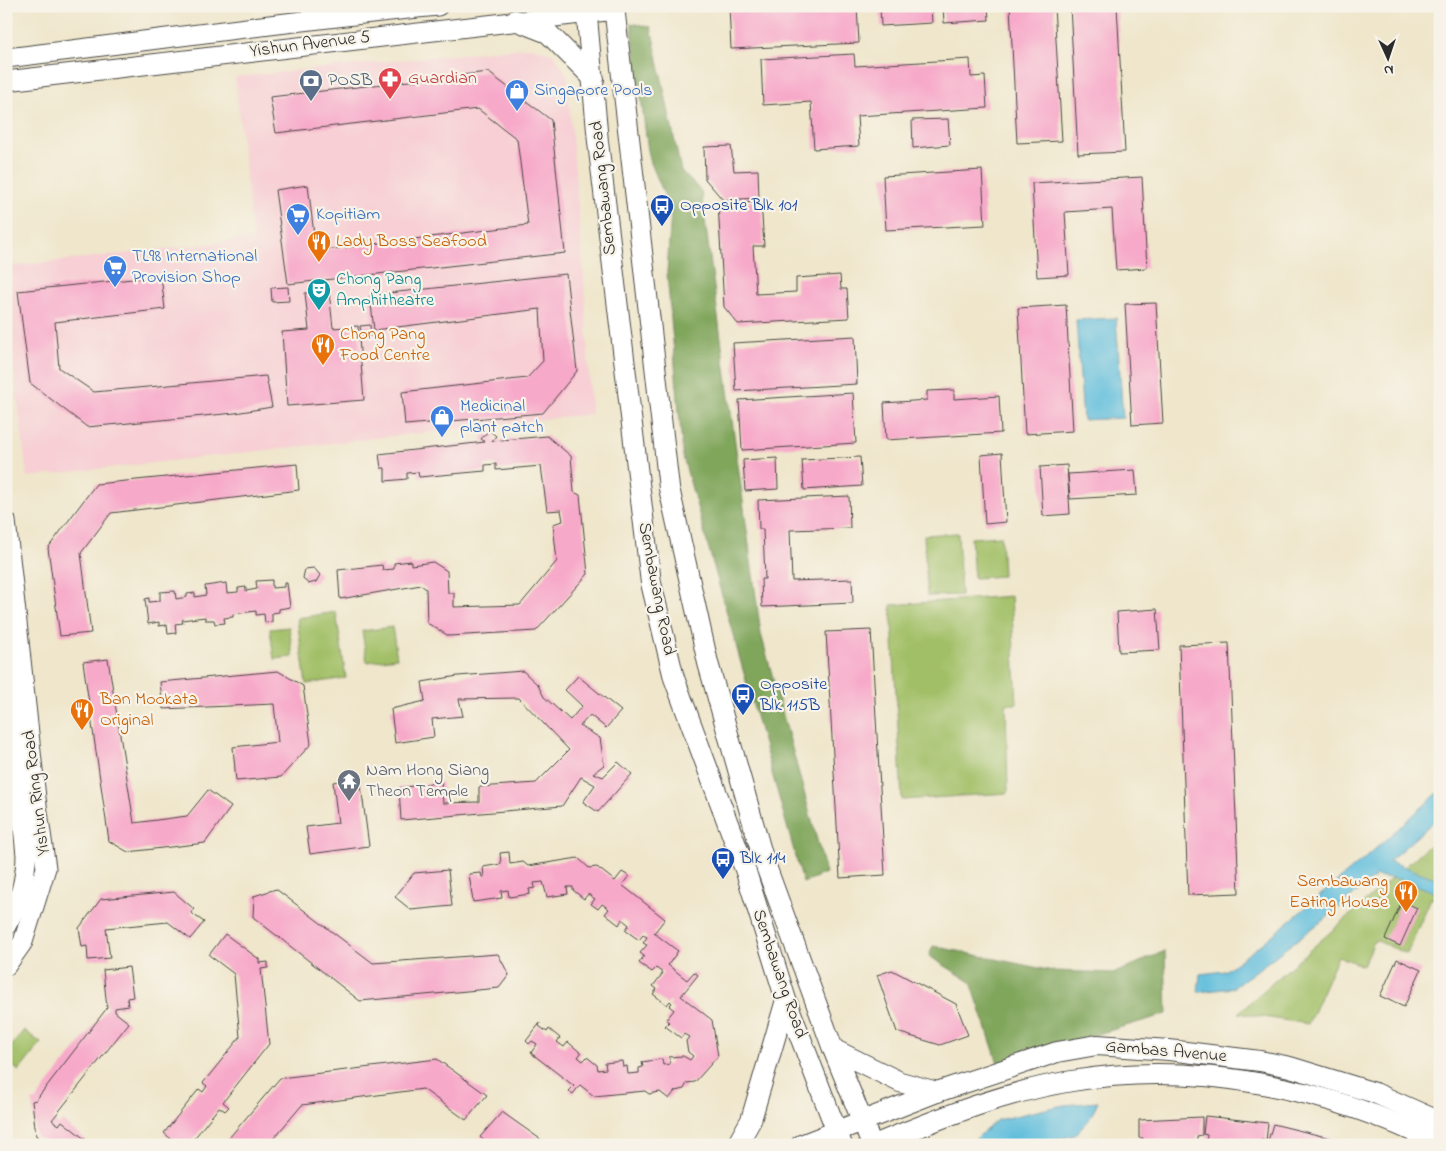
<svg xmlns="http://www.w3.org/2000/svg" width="1446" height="1151" viewBox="0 0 1446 1151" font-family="'Indie Flower',sans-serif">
<rect width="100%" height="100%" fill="#f7f3e8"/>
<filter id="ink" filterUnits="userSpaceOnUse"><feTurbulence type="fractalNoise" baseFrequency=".02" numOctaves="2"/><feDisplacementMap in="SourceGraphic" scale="10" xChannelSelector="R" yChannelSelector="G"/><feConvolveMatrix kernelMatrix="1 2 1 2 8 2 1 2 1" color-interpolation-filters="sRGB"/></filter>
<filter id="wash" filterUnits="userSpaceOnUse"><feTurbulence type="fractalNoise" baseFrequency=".0096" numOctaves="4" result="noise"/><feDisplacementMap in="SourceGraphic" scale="20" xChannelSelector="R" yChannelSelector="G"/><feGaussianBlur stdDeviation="1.12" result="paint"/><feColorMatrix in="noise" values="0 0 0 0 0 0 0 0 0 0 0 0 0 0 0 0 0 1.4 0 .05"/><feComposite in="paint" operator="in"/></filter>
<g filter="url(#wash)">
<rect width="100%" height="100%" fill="#efe6cb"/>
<path fill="#f7cfd4" d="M531 47 554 54 567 75 585 292 591 414 27 477 6 303V267L253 239 235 77Z"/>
<g fill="#a1bf66" stroke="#667548">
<path d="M958 533 961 595 927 596 924 535Z"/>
<path d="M1001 536 1003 576 974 578 971 538Z"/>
<path d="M1011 596 1017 704H1006L1008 793 902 800 891 605Z"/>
<path d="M336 612 346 678 306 684 297 618Z"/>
<path d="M289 627 293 657 274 659 270 629Z"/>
<path d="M392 627 397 658 367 662 362 631Z"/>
<path d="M1440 836V902L1431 898 1407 954 1375 940 1363 966 1338 956 1308 1024 1238 1013Z"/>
<path d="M24 1030 41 1043 19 1071 6 1061V1053Z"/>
</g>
<g fill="#80a65b" stroke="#566843">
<path d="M631 23 651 27 681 171 701 191 761 634 826 873 803 883 683 457 667 273 671 211 649 158Z"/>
<path d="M933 946 1053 971 1115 973 1165 951 1167 1014 998 1063 971 982 929 956Z"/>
</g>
<g fill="#5ebddc" stroke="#447484">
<path d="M1116 318 1123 418 1083 420 1076 320Z"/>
<path d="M1440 791V816L1389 861 1440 880V894L1399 879 1376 876 1334 912 1233 988 1198 992 1200 974 1225 971 1263 943 1364 859Z"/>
<path d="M1098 1102 1089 1120 1075 1135 1037 1145H969L997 1120 1064 1105Z"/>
</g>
<g id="blocks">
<g fill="#f7a9c9">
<path d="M729 6H857L859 43 731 49Z"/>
<path d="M880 6H931L932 23 881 26Z"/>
<path d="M943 6H988L989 20 944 23Z"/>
<path d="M1010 6H1054L1062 141 1017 143Z"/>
<path d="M1070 6H1117L1125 152 1078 154Z"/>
<path d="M854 54 855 66 970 59 971 77 985 76 987 108 857 116 859 146 814 149 811 102 763 105 761 59Z"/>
<path d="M488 72 551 120 565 253 288 284 275 190 308 185 316 251 528 225 517 139 478 109 276 133 270 97Z"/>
<path d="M948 119 950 145 913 148 912 120Z"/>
<path d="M731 146 734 171 758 170 759 198 723 200 705 179 704 147Z"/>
<path d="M982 170 985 225 886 230 883 176Z"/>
<path d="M1142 177 1147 268 1116 270 1112 209 1065 212 1069 275 1037 277 1032 183Z"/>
<path d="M761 201 764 246H753L756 294 796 292V278L840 275 841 289H847L849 318 738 324 724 307 718 203Z"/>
<path d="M566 274 577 371 543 413 405 425 402 392 527 378 543 361 540 309 374 330 370 295Z"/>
<path d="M161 276 165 309 55 322 59 368 94 392 266 376 272 407 235 413 87 427 30 383 18 291Z"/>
<path d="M288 287 289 301 272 302 271 288Z"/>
<path d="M329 291 333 328 358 326 364 400 287 406 282 332 309 330 305 293Z"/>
<path d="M1156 303 1163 423 1132 425 1125 304Z"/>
<path d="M1066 305 1073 431 1025 434 1018 308Z"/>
<path d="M370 325 371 336 362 337 360 326Z"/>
<path d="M855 336 857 384 736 391 733 343Z"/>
<path d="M954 390V399L999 396 1001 433 886 440 884 403 927 400V391Z"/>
<path d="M853 393 856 443 742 450 739 400Z"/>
<path d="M489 430 496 436 492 441 547 436 571 456 574 492 580 495 588 574 536 631 449 636 427 623 426 589 421 585 340 599 338 570 382 565 383 570 394 569V563L411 561V565L433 562 447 571 448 593H454V607L520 605 557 561 553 524 563 521 561 510 547 511 541 466 496 470V464L485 465V471L419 477 418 472 407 473V479L385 481V468H381L379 454 485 442 481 439Z"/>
<path d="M1002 453 1006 522 985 524 981 455Z"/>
<path d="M860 457 862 486 804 490 802 460Z"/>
<path d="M777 458 778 489 745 491 743 460Z"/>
<path d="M297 464 299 490 111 513 81 553 91 633 60 636 48 548 96 484Z"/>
<path d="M1067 465 1070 514 1043 516 1040 467Z"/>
<path d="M1135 470 1137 495 1070 499 1068 474Z"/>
<path d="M849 496 850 528 790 530 792 581 852 579 853 603 762 607 761 579H765L763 529H759L758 500Z"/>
<path d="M314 568 320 575 316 582 308 584 303 578 305 569Z"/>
<path d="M272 580V588L284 587V583H287L290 607 279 609V612L272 613V622L265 623 264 614 256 615V611L233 614V617L224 618 225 623 215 624 214 620H205V617L182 620 183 623 175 624 176 633 168 634 167 625 159 626V622L148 624 145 599 149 598V602L160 601V592L175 591 176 599 187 597V594L195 593V597L206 595 205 586 226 583 227 593 238 592V588L246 587V591L257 589 256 581Z"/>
<path d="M1157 609 1160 650 1119 652 1117 612Z"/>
<path d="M871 630 885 875 840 878 826 632Z"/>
<path d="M1229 643 1239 893 1188 895 1179 645Z"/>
<path d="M108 659 134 823 187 816 208 790 231 807 205 843 128 852 109 841 83 662Z"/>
<path d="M278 671 303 686 311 744 281 777 236 781 233 747 278 742 274 704 163 709 160 682Z"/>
<path d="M523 671 538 685 544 697 570 720 582 706 565 690 578 676 621 711 606 728 590 715 580 726 600 738 604 765 593 773 603 777 618 762 632 774 598 812 583 802 595 785 581 777 562 806 401 820 399 788 441 782 443 803 479 802V787L536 783 569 750 519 698 459 699 463 716 432 719 434 737 395 743 391 709 425 701 422 682 458 676Z"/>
<path d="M360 778 369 846 310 854 306 827 338 823 333 782Z"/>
<path d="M509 852 510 864 523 862 528 866 578 858 589 868 597 867 615 881 622 872 629 876 622 885 665 919 654 933 678 951 668 965 687 980 694 972 698 975 681 996 712 1020 718 1056 695 1082 687 1083 684 1089 675 1091 669 1099 660 1092 649 1094 645 1091 594 1096 580 1085 573 1094 569 1091 574 1086 531 1053 537 1044 532 1041 529 1044 526 1041 540 1023 539 1026 547 1032 549 1029 560 1038 557 1042 564 1047 568 1042 581 1053 578 1057 583 1061 587 1057 597 1065 598 1070 606 1069 605 1063 622 1061 623 1067 627 1066 628 1074 639 1073V1068L643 1067 642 1062 662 1059 663 1065 670 1064 669 1057 683 1056 690 1060 693 1056 688 1052 686 1041 689 1037 684 1034 681 1038 665 1026 669 1022 666 1020 674 1010 669 1006 672 1003 670 1001 667 1005 653 994 657 989 653 986 663 973 656 968 652 972 639 963 644 956 640 953 647 945 643 943 647 937 643 935 639 940 625 930 629 925 622 919 619 925 605 914 609 909 602 904 598 909 591 904 595 899 588 894 584 899 573 890V887H567L568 894 547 897 543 882 534 883 535 888 529 889 530 894 509 897 508 890 501 891 502 898 473 902 469 874 481 873 482 877H484L483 867 501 864 500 853Z"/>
<path d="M448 870 452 906 411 910 395 897 414 873Z"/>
<path d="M276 889 373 963 498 954 509 975 499 988 360 1001 253 917 254 896Z"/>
<path d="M174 892 194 909 191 913 204 922 190 939 168 922 106 928 110 958 88 960 87 946 82 947 79 928 101 899Z"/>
<path d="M1402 901 1417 908 1400 946 1385 939Z"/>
<path d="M225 934 259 959V963L268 962V968L261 969 269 1044 223 1102 229 1107 225 1111 219 1107 189 1145H178L164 1133 199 1089 203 1092 207 1086 203 1083 240 1037 234 974 209 955Z"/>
<path d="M1397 959 1421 970 1404 1007 1380 996Z"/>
<path d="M129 967 133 997 127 998 128 1006 115 1008V1012L129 1023 52 1120 59 1125 62 1121 86 1140 82 1145H50L36 1136 32 1101 36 1100 107 1008 103 970Z"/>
<path d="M892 970 956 1004 968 1035 940 1045 897 1032 877 975Z"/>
<path d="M437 1059 487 1095 466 1120 423 1089 302 1105 268 1145H223L280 1078Z"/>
<path d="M502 1112 543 1141V1145H489L480 1137Z"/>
<path d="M1205 1116 1268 1123 1266 1141 1261 1140 1260 1145H1206L1207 1135 1203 1134Z"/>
<path d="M1202 1117V1135L1197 1136V1145H1144L1143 1138H1139V1120Z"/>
<path d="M1273 1124 1334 1139 1332 1145H1272V1142L1268 1141Z"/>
</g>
</g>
</g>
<g filter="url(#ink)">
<use href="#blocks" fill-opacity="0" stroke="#484743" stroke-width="1"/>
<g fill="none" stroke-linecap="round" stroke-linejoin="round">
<g stroke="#484743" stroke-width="21">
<g id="secondary">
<path d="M6 58C150 41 294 20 438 6"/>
<path d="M6 81 615 10"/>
<path d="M6 521 36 798 46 868 23 942 6 966"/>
<path d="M6 665 26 855C26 880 18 905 6 926"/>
</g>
</g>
<g stroke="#484743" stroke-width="22">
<g id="primary">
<path d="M586 6 598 142 651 583 674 678 746 872 786 1000 842 1145"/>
<path d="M614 6 669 488 708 663 763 858 833 1049 872 1145"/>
<path d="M515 20 548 33 594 79"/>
<path d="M833 1049 900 1082 937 1092"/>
<path d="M737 1145 751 1120 786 1000"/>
<path d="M801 1145 937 1092 1057 1052 1097 1045 1169 1050 1260 1061 1290 1067 1375 1093 1440 1122"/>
<path d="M874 1145C938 1119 1003 1092 1072 1081 1196 1060 1329 1088 1440 1144"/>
</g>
</g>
<use href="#secondary" stroke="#fff" stroke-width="19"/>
<use href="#primary" stroke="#fff" stroke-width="20"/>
</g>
</g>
<defs>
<g id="pharmacy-pin" transform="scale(1.25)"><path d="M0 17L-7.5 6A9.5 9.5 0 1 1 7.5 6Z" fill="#e0444e" stroke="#f7f3e8"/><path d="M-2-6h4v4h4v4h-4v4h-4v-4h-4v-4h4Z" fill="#fff"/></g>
<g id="bank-pin" transform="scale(1.25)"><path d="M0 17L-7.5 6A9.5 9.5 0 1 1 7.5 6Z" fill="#5c6f8a" stroke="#f7f3e8"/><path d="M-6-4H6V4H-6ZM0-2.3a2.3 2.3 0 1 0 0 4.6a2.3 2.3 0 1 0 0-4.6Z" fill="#fff"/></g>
<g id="shop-pin" transform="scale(1.25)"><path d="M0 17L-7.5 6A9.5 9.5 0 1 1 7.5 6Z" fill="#3f7fe0" stroke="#f7f3e8"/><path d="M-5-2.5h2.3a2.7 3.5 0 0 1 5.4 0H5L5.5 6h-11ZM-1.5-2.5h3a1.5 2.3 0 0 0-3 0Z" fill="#fff"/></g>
<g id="bus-pin" transform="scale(1.25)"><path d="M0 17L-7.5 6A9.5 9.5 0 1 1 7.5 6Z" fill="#1a4fb4" stroke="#f7f3e8"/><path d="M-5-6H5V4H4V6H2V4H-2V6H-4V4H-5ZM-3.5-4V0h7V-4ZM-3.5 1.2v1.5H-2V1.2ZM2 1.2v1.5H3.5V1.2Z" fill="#fff"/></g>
<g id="supermarket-pin" transform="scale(1.25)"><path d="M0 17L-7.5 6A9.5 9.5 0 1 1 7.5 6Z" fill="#3f7fe0" stroke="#f7f3e8"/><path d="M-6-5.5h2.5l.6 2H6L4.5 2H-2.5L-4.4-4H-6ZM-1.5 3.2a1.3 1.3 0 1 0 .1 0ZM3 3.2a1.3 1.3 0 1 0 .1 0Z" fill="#fff"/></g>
<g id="restaurant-pin" transform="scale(1.25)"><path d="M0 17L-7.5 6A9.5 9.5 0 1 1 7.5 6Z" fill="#e8710a" stroke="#f7f3e8"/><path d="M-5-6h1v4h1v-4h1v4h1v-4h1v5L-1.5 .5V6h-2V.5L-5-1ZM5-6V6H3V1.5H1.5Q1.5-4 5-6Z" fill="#fff"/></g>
<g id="theatre-pin" transform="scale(1.25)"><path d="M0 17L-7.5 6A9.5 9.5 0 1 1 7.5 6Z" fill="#0f9aa8" stroke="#f7f3e8"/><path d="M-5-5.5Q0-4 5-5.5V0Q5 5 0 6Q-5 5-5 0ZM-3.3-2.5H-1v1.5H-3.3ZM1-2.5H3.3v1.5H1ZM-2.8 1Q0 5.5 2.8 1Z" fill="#fff"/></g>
<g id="temple-pin" transform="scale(1.25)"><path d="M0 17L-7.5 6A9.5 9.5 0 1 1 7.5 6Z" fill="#6b7280" stroke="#f7f3e8"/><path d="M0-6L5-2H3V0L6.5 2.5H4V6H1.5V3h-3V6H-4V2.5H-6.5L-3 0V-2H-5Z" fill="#fff"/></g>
</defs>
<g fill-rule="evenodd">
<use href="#pharmacy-pin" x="390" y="79"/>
<use href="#bank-pin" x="311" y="81"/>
<use href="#shop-pin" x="517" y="91"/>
<use href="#bus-pin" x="662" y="206"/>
<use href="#supermarket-pin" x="298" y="215"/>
<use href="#restaurant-pin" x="319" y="242"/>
<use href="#supermarket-pin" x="115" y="267"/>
<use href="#theatre-pin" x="319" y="290"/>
<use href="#restaurant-pin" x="323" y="345"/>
<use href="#shop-pin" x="442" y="417"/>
<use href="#bus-pin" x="743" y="695"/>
<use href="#restaurant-pin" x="82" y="710"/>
<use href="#temple-pin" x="349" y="781"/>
<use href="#bus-pin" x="723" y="859"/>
<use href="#restaurant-pin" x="1406" y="892"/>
</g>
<g text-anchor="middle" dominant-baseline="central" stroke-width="4.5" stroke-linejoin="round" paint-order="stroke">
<g font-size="18" fill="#2b2b2b" stroke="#f7f3e8">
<text transform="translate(310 45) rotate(-7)">Yishun Avenue 5</text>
<text transform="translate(604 188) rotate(-96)">Sembawang Road</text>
<text transform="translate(656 589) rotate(79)">Sembawang Road</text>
<text transform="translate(37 793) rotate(-97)">Yishun Ring Road</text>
<text transform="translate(779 974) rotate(71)">Sembawang Road</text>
<text transform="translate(1166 1052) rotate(5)">Gambas Avenue</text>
</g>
<g font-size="18" fill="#be3a42" stroke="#f7f3e8" text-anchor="start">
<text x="408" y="79">Guardian</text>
</g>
<g font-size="18" fill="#4e5e75" stroke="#f7f3e8" text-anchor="start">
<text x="328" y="81">POSB</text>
</g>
<g font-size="18" fill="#366cbe" stroke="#f7f3e8" text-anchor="start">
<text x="534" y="91">Singapore Pools</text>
<text x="316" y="215">Kopitiam</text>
<text x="132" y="257">TL98 International<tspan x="132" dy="21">Provision Shop</tspan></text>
<text x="460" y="407">Medicinal<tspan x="460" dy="21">plant patch</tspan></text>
</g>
<g font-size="18" fill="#164399" stroke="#f7f3e8" text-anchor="start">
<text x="680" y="206">Opposite Blk 101</text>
<text x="760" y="685">Opposite<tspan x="760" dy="21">Blk 115B</tspan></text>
<text x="740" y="859">Blk 114</text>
</g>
<g font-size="18" fill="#c56008" stroke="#f7f3e8" text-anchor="start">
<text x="336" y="242">Lady Boss Seafood</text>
<text x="340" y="335">Chong Pang<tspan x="340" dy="21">Food Centre</tspan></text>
<text x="100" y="700">Ban Mookata<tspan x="100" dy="21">Original</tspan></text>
<text x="1388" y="882" text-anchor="end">Sembawang<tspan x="1388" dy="21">Eating House</tspan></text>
</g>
<g font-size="18" fill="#0d838f" stroke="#f7f3e8" text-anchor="start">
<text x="336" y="280">Chong Pang<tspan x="336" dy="21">Amphitheatre</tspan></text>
</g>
<g font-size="18" fill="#5b616d" stroke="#f7f3e8" text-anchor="start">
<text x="366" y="771">Nam Hong Siang<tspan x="366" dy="21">Theon Temple</tspan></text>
</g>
</g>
<rect width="1446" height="1151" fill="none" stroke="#f7f3e8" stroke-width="25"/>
<g transform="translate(1388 58) rotate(177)" stroke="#f7f3e8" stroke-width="4" paint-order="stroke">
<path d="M0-4L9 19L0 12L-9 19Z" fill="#2b2b2b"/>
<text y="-8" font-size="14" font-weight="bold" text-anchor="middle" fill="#2b2b2b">N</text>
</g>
</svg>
